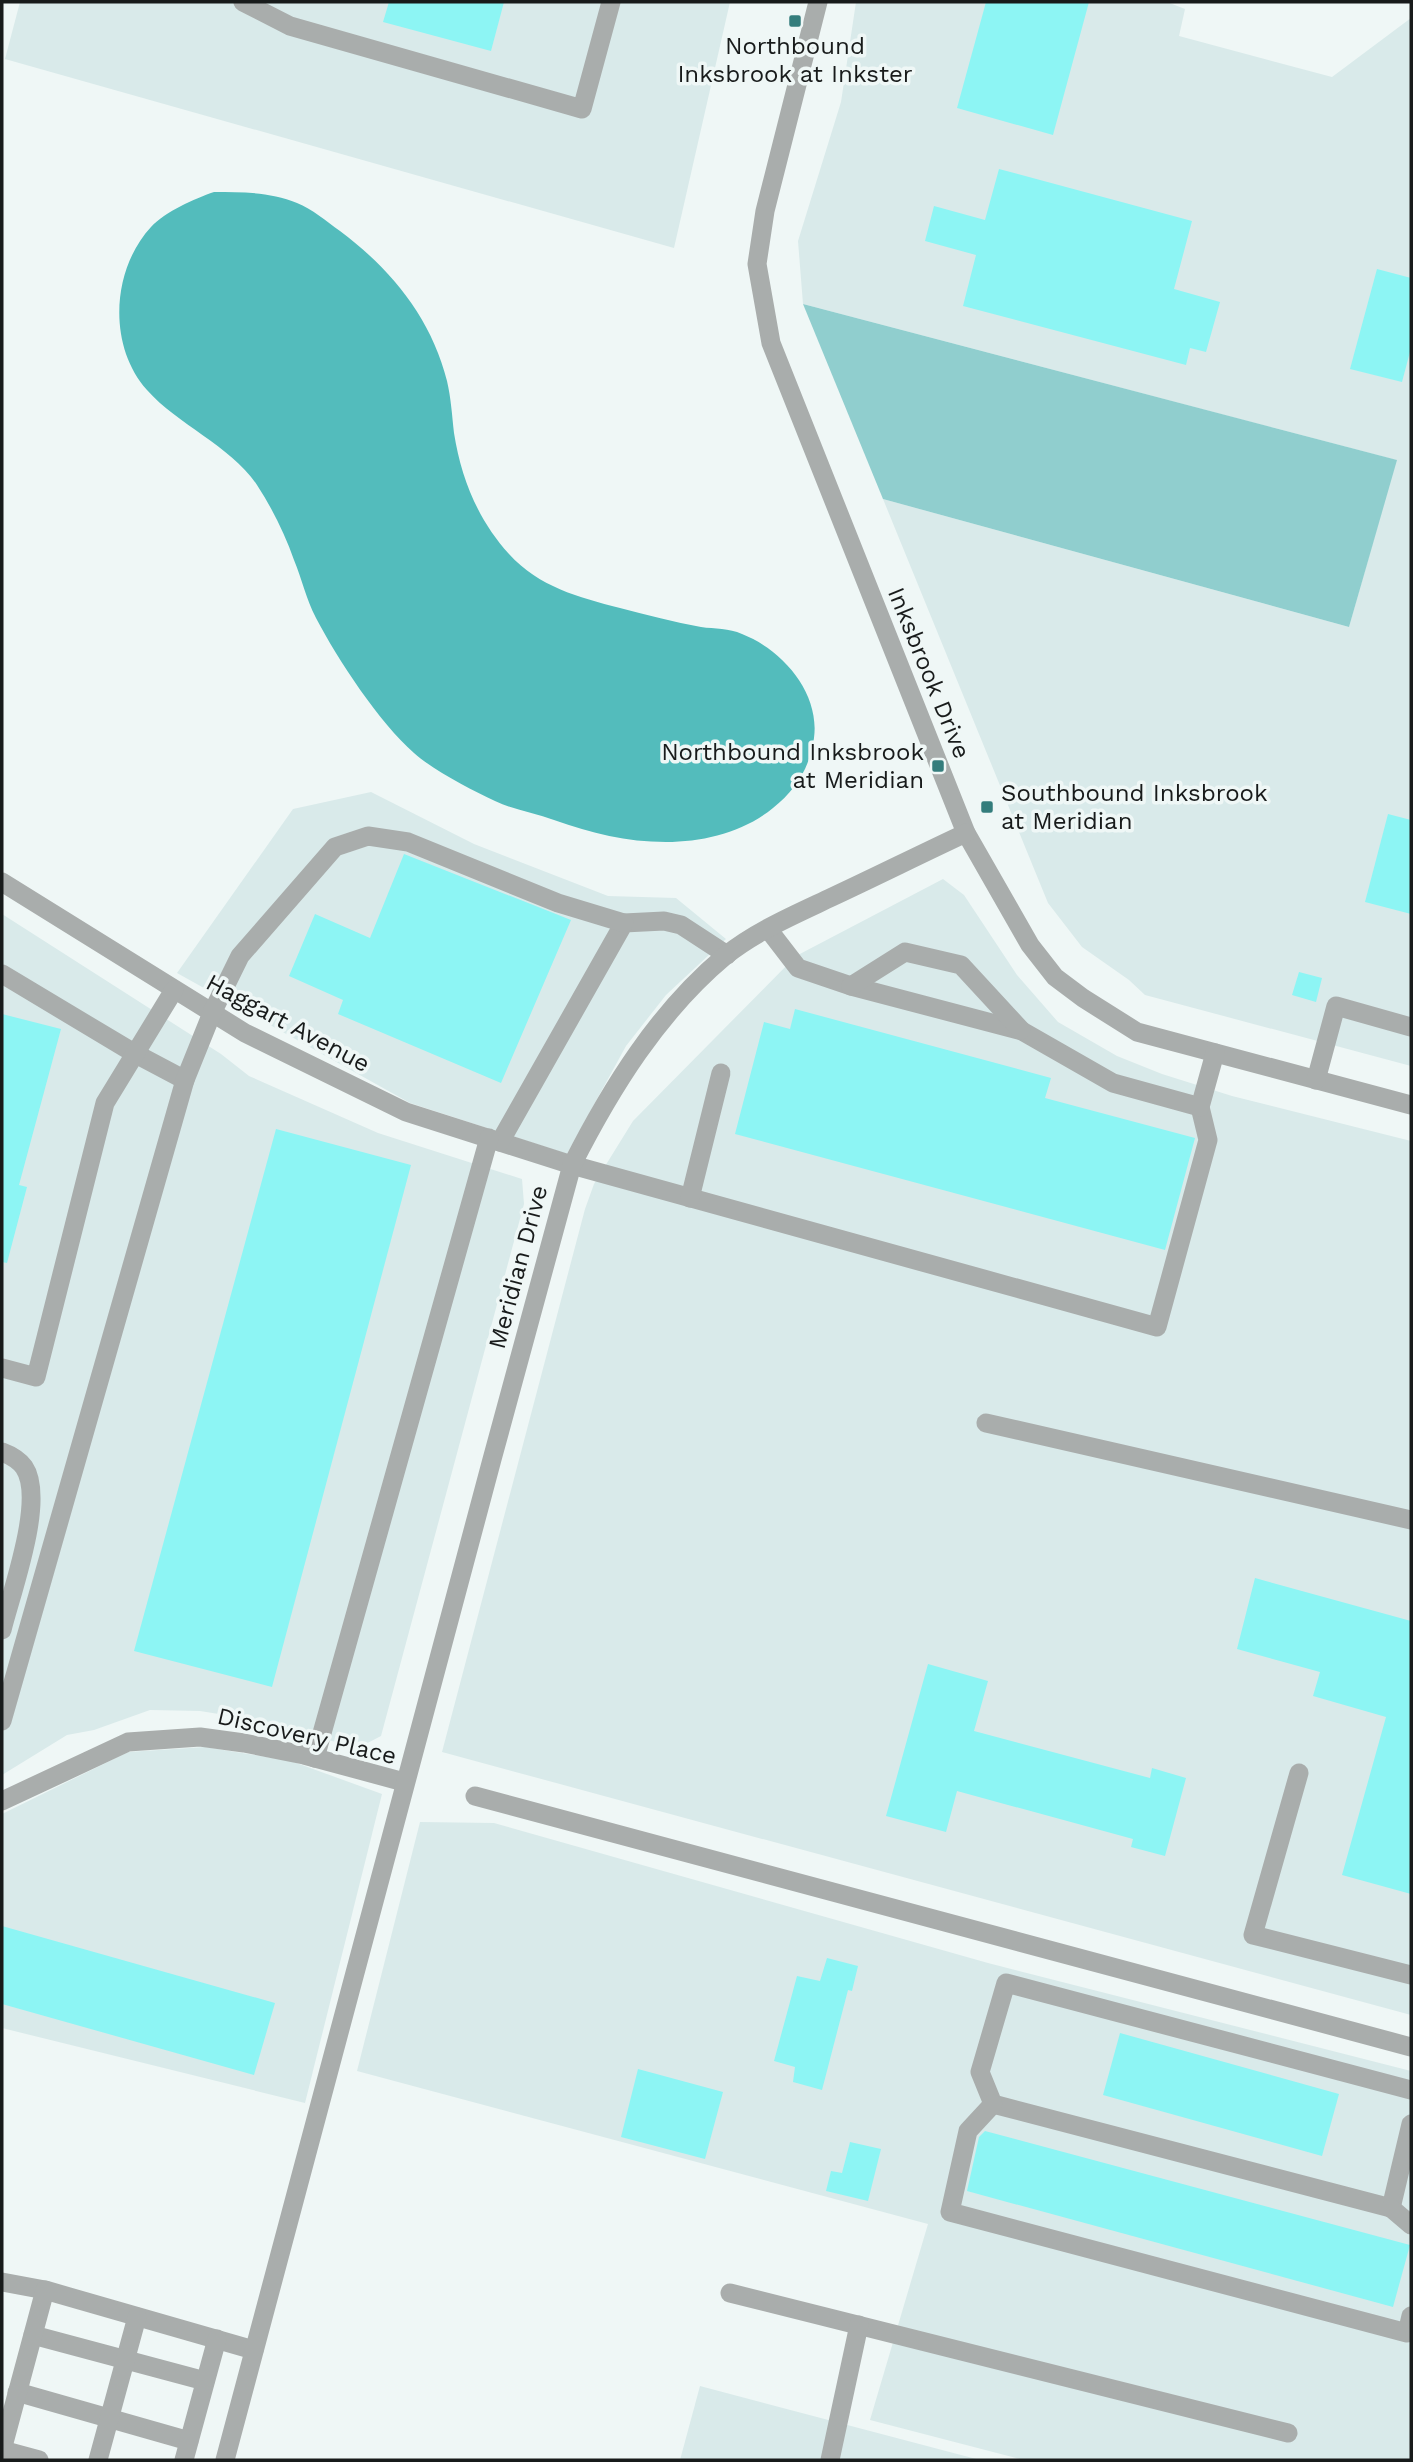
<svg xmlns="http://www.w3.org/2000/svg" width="1413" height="2462" viewBox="0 0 1413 2462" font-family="'Work Sans',sans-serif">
<rect width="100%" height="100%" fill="#eff7f6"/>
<g fill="#d9eaea">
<path d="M20 2H730L674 248 5 59Z"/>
<path d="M856 2H1167L1185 9 1179 36 1332 77 1411 18V1066L1145 995 1129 980 1082 947 1048 903 883 499 1349 627 1396 460 803 304 798 241 841 102Z"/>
<path d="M371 792 474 844 608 896 676 898 726 939 666 995 626 1046 567 1154 410 1103 177 973 293 809Z"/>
<path d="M943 879 964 895 1017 975 1058 1022 1117 1056 1162 1074 1232 1096 1411 1141V2015L442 1752 585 1209 594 1184 633 1121 796 956Z"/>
<path d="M2 914 221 1054 249 1076 378 1133 522 1179 524 1204 381 1736 358 1748 250 1719 200 1711 150 1710 94 1730 67 1735 2 1775Z"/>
<path d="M205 1747 291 1761 382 1794 305 2103 2 2028V1814L128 1752Z"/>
<path d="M420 1822 494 1823 988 1963 1411 2071V2460H1024L870 2420 928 2224 357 2071Z"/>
<path d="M700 2386 980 2460H680Z"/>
</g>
<path fill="#90cece" d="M803 304 1397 460 1349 627 883 499Z"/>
<path fill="#53bcbc" d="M214 192C242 192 271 192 297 203 312 209 326 221 340 231 392 270 431 318 447 381 451 398 452 415 454 433 461 478 478 520 509 554 539 587 578 597 620 608 647 615 674 622 701 627 715 629 729 628 742 634 783 650 820 693 814 738 810 767 796 790 773 808 744 832 704 842 666 842 626 842 592 833 554 820 535 813 514 810 495 801 471 790 433 770 414 753 379 722 338 660 316 618 306 599 302 579 294 560 285 534 272 508 257 485 231 446 178 425 147 390 107 345 112 269 151 227 166 211 194 199 214 192Z"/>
<g fill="#8df5f4">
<path d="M389 2H504L491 51 383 22Z"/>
<path d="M986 2H1089L1053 135 957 108Z"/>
<path d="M999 169 1192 221 1174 289 1220 302 1206 352 1190 348 1186 365 963 306 976 255 925 241 934 206 985 220Z"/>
<path d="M1377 269 1411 278V348L1402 382 1350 369Z"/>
<path d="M1388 814 1411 820V914L1365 902Z"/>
<path d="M404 854 571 920 501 1083 338 1014 343 1000 289 976 315 914 370 938Z"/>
<path d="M1299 972 1322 978 1316 1002 1292 995Z"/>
<path d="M795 1009 1051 1078 1045 1098 1195 1138 1165 1250 735 1134 764 1022 790 1029Z"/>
<path d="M2 1014 61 1029 19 1185 27 1187 7 1263 2 1262Z"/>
<path d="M276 1129 411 1165 272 1687 134 1651Z"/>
<path d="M1255 1578 1411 1621V1894L1342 1875 1386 1717 1313 1696 1320 1672 1237 1649Z"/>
<path d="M928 1664 988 1681 974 1731 1150 1778 1152 1768 1186 1778 1165 1856 1131 1847 1133 1839 957 1791 946 1832 886 1816Z"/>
<path d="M2 1926 275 2003 254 2075 2 2004Z"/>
<path d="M827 1958 858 1966 852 1991 848 1990 822 2090 793 2082 795 2067 774 2061 797 1976 820 1981Z"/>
<path d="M1120 2033 1339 2094 1322 2156 1103 2095Z"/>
<path d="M638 2069 723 2092 705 2159 621 2137Z"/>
<path d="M985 2131 1410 2245 1393 2307 967 2191 979 2137Z"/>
<path d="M850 2142 881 2149 868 2201 826 2191 831 2171 842 2173Z"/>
</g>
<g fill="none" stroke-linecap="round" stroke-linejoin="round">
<g stroke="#a9adac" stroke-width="19">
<path d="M243 2 290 26 582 109 611 2"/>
<path d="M818 2 765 211 757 264 771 343 966 833 1030 945 1055 977 1083 998 1137 1032 1411 1105"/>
<path d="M2 882 245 1033 406 1112 572 1165 1157 1327 1208 1140 1200 1107"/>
<path d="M768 929 798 968 851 986 1022 1031 1113 1083 1200 1107 1215 1053"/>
<path d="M2 974 134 1053 185 1080"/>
<path d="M851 986 905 952 961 965 1021 1030"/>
<path d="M1316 1080 1336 1006 1411 1027"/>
<path d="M500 1142 624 923 664 921 681 925 727 955"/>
<path d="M690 1198 721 1073"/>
<path d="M2 1368 36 1377 105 1103 174 990"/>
<path d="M986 1423 1411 1520"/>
<path d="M2 1452C10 1455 18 1459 24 1467 46 1499 11 1593 2 1630"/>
<path d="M2 1721 185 1080 212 1013 240 956 335 847 368 836 408 842 558 903 624 923"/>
<path d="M315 1758 489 1138"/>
<path d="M1299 1773 1253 1935 1411 1975"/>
<path d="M475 1796 1411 2047"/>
<path d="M2 1801 128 1742 200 1737 244 1743 304 1755 404 1782"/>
<path d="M1411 2090 1006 1983 980 2072 993 2104 1391 2208 1411 2124"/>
<path d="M993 2104 968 2131 950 2212 1407 2333 1411 2316"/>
<path d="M1391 2208 1411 2225"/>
<path d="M2 2282 45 2290"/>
<path d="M730 2293 1288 2433"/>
<path d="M33 2335 205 2381"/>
<path d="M17 2392 189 2441"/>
<path d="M2 2450 45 2290 254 2350"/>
<path d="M2 2450 39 2460"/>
<path d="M98 2460 137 2317"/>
<path d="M184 2460 217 2339"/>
<path d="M225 2460C340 2028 454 1596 572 1165 611 1088 658 1012 725 956 756 931 796 914 832 897 877 876 921 854 966 833"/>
<path d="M830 2460 859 2325"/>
</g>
</g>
<g fill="#347d7c" stroke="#eff7f6" stroke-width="2.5">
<rect x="788" y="14" width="14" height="14" rx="3.5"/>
<rect x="931" y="759" width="14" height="14" rx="3.5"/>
<rect x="980" y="800" width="14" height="14" rx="3.5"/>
</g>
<g text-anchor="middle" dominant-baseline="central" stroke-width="7" stroke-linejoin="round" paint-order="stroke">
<g font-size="24" fill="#181b1b" stroke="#eff7f6">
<text x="795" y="46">Northbound<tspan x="795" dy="28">Inksbrook at Inkster</tspan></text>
<text x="924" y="752" text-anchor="end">Northbound Inksbrook<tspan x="924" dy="28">at Meridian</tspan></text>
<text x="1001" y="793" text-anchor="start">Southbound Inksbrook<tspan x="1001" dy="28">at Meridian</tspan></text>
</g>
<g font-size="24" fill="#181b1b" stroke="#eff7f6">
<text transform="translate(929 673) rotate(68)">Inksbrook Drive</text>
<text transform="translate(288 1023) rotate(28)">Haggart Avenue</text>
<text transform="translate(518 1267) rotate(-75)">Meridian Drive</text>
<text transform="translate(307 1736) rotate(13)">Discovery Place</text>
</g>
</g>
<rect width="1413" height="2462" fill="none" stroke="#181b1b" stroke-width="7"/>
</svg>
